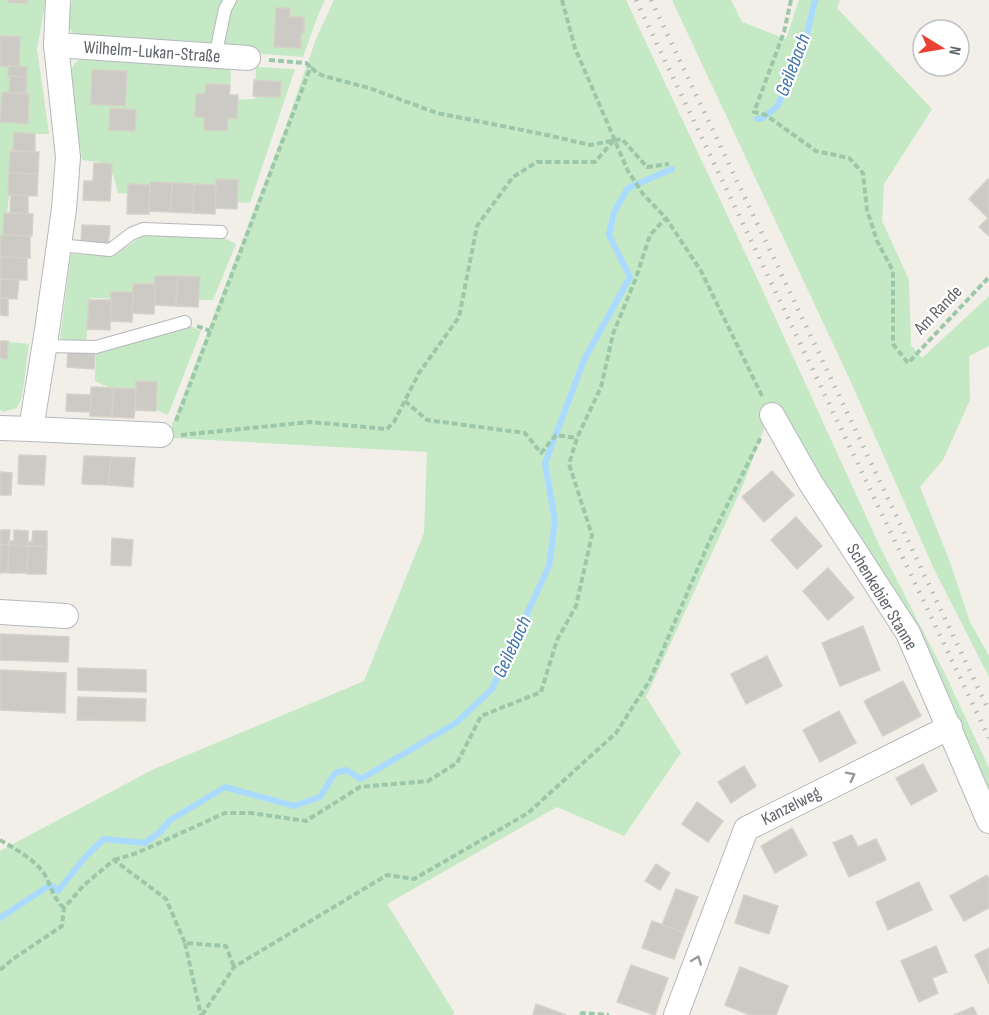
<svg xmlns="http://www.w3.org/2000/svg" width="989" height="1015" viewBox="0 0 989 1015" font-family="'Sofia Sans Condensed',sans-serif">
<rect width="100%" height="100%" fill="#f1efe8"/>
<g fill="#c5e8c5">
<path d="M0 0H46L37 49 49 134H17L0 268Z"/>
<path d="M72 0H325L318 15 303 57 249 53 248 45 75 35 66 25Z"/>
<path d="M334 0H626L763 291 881 549 946 676 989 768V805L773 404 743 485 646 697 681 753 624 836 557 807 387 904 454 1012 453 1015H0V851L152 770 364 681 424 533 427 452 172 438V425L284 131 316 39Z"/>
<path d="M672 0H731L742 22 786 39 799 0H840L837 8 932 109 884 184 882 221 909 280 911 345 922 358 989 296V346L969 356 970 400 943 460 920 487 950 562 970 622 989 656V677L934 569 850 380Z"/>
<path d="M84 57 231 65 230 100 255 99 256 67 295 69 250 203 118 193 113 174 100 171V162L82 160 69 74 75 63Z"/>
<path d="M145 234 220 236 236 244 213 300 91 298 86 341 60 339 71 254 115 255Z"/>
<path d="M186 324 201 331 168 415 95 381 96 352Z"/>
<path d="M0 341 29 344 22 397 17 408 3 412 0 410Z"/>
</g>
<g fill="none" stroke-linecap="round" stroke-linejoin="round">
<g stroke="#aadaff" stroke-width="6">
<path d="M757 119 762 118 777 107 805 42 815 0"/>
<path d="M51 885 58 891 86 856 104 839 145 843 160 832 169 821 225 787 294 806 320 797 335 773 346 770 361 779 456 723 492 689 549 566 555 521 545 463 584 360 630 277 609 235 614 212 628 188 672 169"/>
<path d="M0 918 47 887"/>
</g>
</g>
<g fill="#cccac5" stroke="#d6d1c6" stroke-width="1.5">
<path d="M8 0H27V3L8 2Z"/>
<path d="M276 8H290V17H304V33H301V48L274 47Z"/>
<path d="M0 36 20 37 19 67 0 66Z"/>
<path d="M8 66 27 67V77L8 76Z"/>
<path d="M92 70 127 71 125 106 91 104Z"/>
<path d="M10 76 27 77 26 93H9Z"/>
<path d="M254 80 281 82 280 97 253 96Z"/>
<path d="M206 84 230 85 229 95H238L237 119 228 118 227 131 204 130V117H195L196 94H205Z"/>
<path d="M2 92 29 94 28 124 0 122Z"/>
<path d="M110 108 136 110 135 131 109 130Z"/>
<path d="M14 132 35 134V152L13 151Z"/>
<path d="M10 151 39 152 38 174 9 173Z"/>
<path d="M94 163 112 164 110 201 83 200 84 181H93Z"/>
<path d="M9 173 38 174 37 196 8 195Z"/>
<path d="M216 179 238 180 237 209 215 208Z"/>
<path d="M988 179 989 180V236L979 227 988 218 969 199Z"/>
<path d="M150 182 172 183 171 212 149 211Z"/>
<path d="M172 183 194 184 193 213 171 212Z"/>
<path d="M128 184 150 185 149 214H127Z"/>
<path d="M194 184 216 185 215 214 193 213Z"/>
<path d="M11 195 28 196V214L10 213Z"/>
<path d="M4 213 33 214 32 236 3 235Z"/>
<path d="M82 225 110 226 108 246 81 244Z"/>
<path d="M1 235 30 236V258L0 257Z"/>
<path d="M0 257 27 258V280L0 279Z"/>
<path d="M155 276H178L176 306 154 305Z"/>
<path d="M178 276 200 277 198 307 176 306Z"/>
<path d="M1 279 19 280 17 299 0 298Z"/>
<path d="M133 284H155L154 314 132 313Z"/>
<path d="M111 292H133L132 322 110 321Z"/>
<path d="M0 298H8V316L0 315Z"/>
<path d="M89 300H111L110 330 87 329Z"/>
<path d="M0 341H8L7 359 0 358Z"/>
<path d="M68 350 95 352 94 369 67 367Z"/>
<path d="M136 381 157 382 156 411 135 410Z"/>
<path d="M91 387 114 388 112 417 90 416Z"/>
<path d="M114 388 136 389 134 418 112 417Z"/>
<path d="M67 394 91 395 90 412 66 411Z"/>
<path d="M19 455 46 456 44 485 18 484Z"/>
<path d="M84 456 111 457 109 485 82 484Z"/>
<path d="M111 457 135 458 133 487 109 485Z"/>
<path d="M772 471 794 495 764 522 742 497Z"/>
<path d="M0 472 12 473 11 495H0Z"/>
<path d="M796 517 822 546 797 569 771 540Z"/>
<path d="M0 530H10L9 545H0Z"/>
<path d="M14 530 28 531V546L9 545V541H14Z"/>
<path d="M33 531H47V547L28 546V542H32Z"/>
<path d="M112 538 133 540 131 566 111 565Z"/>
<path d="M0 545H9L8 572 0 573Z"/>
<path d="M9 545 28 546 27 573H8Z"/>
<path d="M28 546 47 547 46 574H27Z"/>
<path d="M828 568 854 598 828 620 803 591Z"/>
<path d="M863 626 880 670 840 686 822 643Z"/>
<path d="M0 634 69 637 68 662 0 660Z"/>
<path d="M767 656 782 686 746 704 731 674Z"/>
<path d="M78 668 146 670V692L78 690Z"/>
<path d="M0 670 66 673 65 713 0 710Z"/>
<path d="M903 681 921 716 883 736 864 701Z"/>
<path d="M78 697 146 699 145 721 77 720Z"/>
<path d="M839 711 856 743 820 762 803 730Z"/>
<path d="M923 764 937 791 911 805 896 778Z"/>
<path d="M744 766 756 786 731 803 718 782Z"/>
<path d="M697 802 723 821 708 842 682 824Z"/>
<path d="M792 828 807 855 775 873 761 846Z"/>
<path d="M852 835 858 847 876 839 886 860 849 877 833 843Z"/>
<path d="M656 864 670 873 660 890 645 881Z"/>
<path d="M987 875 989 880V908L964 921 950 896Z"/>
<path d="M919 882 932 910 888 930 876 902Z"/>
<path d="M676 889 698 897 684 933 662 925Z"/>
<path d="M744 895 778 906 769 934 735 923Z"/>
<path d="M652 921 684 933 674 959 642 948Z"/>
<path d="M936 946 947 972 932 978 938 993 919 1002 901 961Z"/>
<path d="M989 948V984L975 955Z"/>
<path d="M631 965 668 978 655 1015 617 1002Z"/>
<path d="M740 967 788 986 776 1015H750L725 1005Z"/>
<path d="M536 1004 566 1015H533Z"/>
<path d="M973 1007 977 1015H954Z"/>
</g>
<g fill="none" stroke-linecap="round" stroke-linejoin="round">
<g stroke="#b5b8bc" stroke-width="14">
<g id="lane">
<path d="M215 57 225 9 230 0"/>
<path d="M59 245 110 250 131 234 143 229 221 232"/>
<path d="M45 346 96 347 185 322"/>
</g>
</g>
<g stroke="#b5b8bc" stroke-width="26">
<g id="street">
<path d="M56 45 248 58"/>
<path d="M772 415 810 482 908 633 989 821"/>
<path d="M0 428 31 429 47 330 64 209 68 157 56 45 58 0"/>
<path d="M31 429 161 435"/>
<path d="M0 612 66 616"/>
<path d="M676 1015 746 829 950 727"/>
</g>
</g>
<g stroke="#9cc7a9" stroke-width="4" stroke-dasharray="6 3" stroke-linecap="butt">
<path d="M562 0 575 48 628 171 643 194 666 218 701 271 763 398"/>
<path d="M791 0 784 32 754 112 766 115 816 151 849 158 863 173 867 210 877 241 893 271V344L908 363 989 277"/>
<path d="M269 60 306 63 317 73 324 76 369 88 437 113 547 135 590 145 622 139 647 167 669 164"/>
<path d="M197 326 210 331"/>
<path d="M405 401 427 420 525 433 541 453 556 435 577 438"/>
<path d="M176 421 311 66"/>
<path d="M181 435 310 422 387 429 394 422 419 373 459 317 477 226 513 177 537 162H595L615 139"/>
<path d="M0 840C15 849 35 859 45 875 51 887 54 899 64 908"/>
<path d="M114 860 137 853 225 813H251L306 821 360 787 428 781 457 763 481 716 541 692 557 640 576 606 592 535 569 464 577 438 601 387 613 334 636 278 650 235 666 218"/>
<path d="M185 943 201 1015"/>
<path d="M0 970 13 959 62 926 64 908 84 885 114 860 166 899 185 943 226 946 234 967"/>
<path d="M202 1015 234 967 387 875 414 879 528 813 616 733 650 680 709 542 761 437"/>
<path d="M581 1015 582 1013 609 1015"/>
</g>
<use href="#lane" stroke="#fff" stroke-width="12"/>
<use href="#street" stroke="#fff" stroke-width="24"/>
<g stroke="#b6b7b8" stroke-width="4.5" stroke-dasharray="1.5 8" stroke-linecap="butt">
<path d="M636 0 989 738"/>
<path d="M651 0 989 711"/>
</g>
</g>
<defs><path id="oneway-chevron" d="M-2-3.5L2.5 0L-2 3.5" fill="none" stroke-width="1.6" stroke-linecap="round" stroke-linejoin="round" transform="scale(1.5)"/></defs>
<g stroke="#979a9d">
<use href="#oneway-chevron" transform="translate(851 776) rotate(-27)"/>
<use href="#oneway-chevron" transform="translate(697 960) rotate(-69)"/>
</g>
<g text-anchor="middle" dominant-baseline="central" stroke-width="4.5" stroke-linejoin="round" paint-order="stroke">
<g font-size="18" fill="#5f6368" stroke="#fff">
<text transform="translate(152 52) rotate(4)">Wilhelm-Lukan-Straße</text>
<text transform="translate(938 310) rotate(-46)">Am Rande</text>
<text transform="translate(882 597) rotate(59)">Schenkebier Stanne</text>
<text transform="translate(791 806) rotate(-27)">Kanzelweg</text>
</g>
<g font-size="20" font-style="italic" fill="#4174aa" stroke="#fff">
<text transform="translate(793 65) rotate(-69)">Geilebach</text>
<text transform="translate(512 647) rotate(-65)">Geilebach</text>
</g>
</g>
<g transform="translate(941 48) rotate(101)"><circle r="28" fill="#ffffff" stroke="#bfc1c3" stroke-width="1.5"/>
<path d="M0-4.5L10 22L0 15L-10 22Z" fill="#ea4335"/>
<text y="-9" font-size="16" font-weight="bold" text-anchor="middle" fill="#5f6368">N</text>
</g>
</svg>
